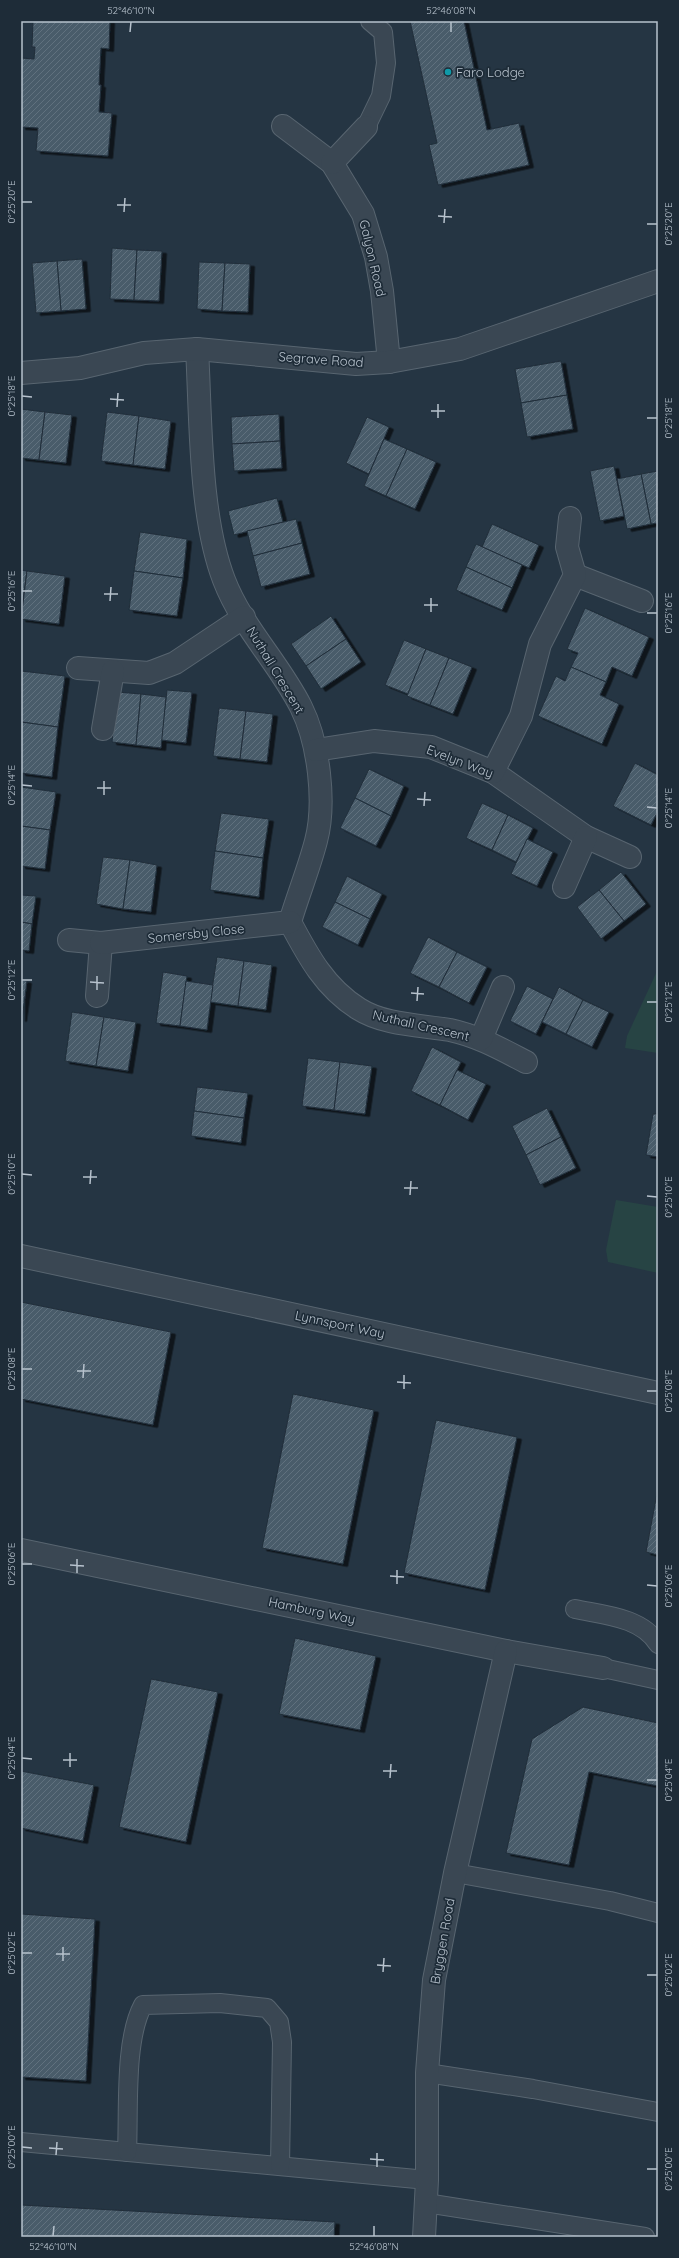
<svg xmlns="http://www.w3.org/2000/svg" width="679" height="2258" viewBox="0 0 679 2258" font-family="Quicksand,sans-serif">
<defs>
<pattern id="building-hatch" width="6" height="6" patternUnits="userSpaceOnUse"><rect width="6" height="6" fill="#495b6a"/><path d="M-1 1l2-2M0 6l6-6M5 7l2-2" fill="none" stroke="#61717e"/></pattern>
<filter id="shadow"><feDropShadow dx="4.5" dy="2.5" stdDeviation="0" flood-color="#0009"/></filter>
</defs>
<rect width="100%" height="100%" fill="#253543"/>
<g fill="#274444">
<path d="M658 969V1053L625 1048 627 1036Z"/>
<path d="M616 1200 658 1207V1273L608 1262 606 1250Z"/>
</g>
<g fill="url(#building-hatch)" stroke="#202e3a" filter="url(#shadow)">
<path d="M33 21H110L109 49 101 48 99 85H101L99 112 112 113 108 156 36 151 38 128 21 127V58L34 59 35 47H32Z"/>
<path d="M410 21H464L487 130 519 123 529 165 438 185 429 145 437 143Z"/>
<path d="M112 248 137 250 134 300 110 299Z"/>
<path d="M137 250 162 251 159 301 134 300Z"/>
<path d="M82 259 86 309 61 311 57 261Z"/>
<path d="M57 261 61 311 36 313 32 263Z"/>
<path d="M199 262 225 263 222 311 197 309Z"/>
<path d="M225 263 250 264 248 312 222 311Z"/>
<path d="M561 361 567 395 521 403 515 369Z"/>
<path d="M567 395 573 429 527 437 521 403Z"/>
<path d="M21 409 45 412 39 460 21 458Z"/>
<path d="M45 412 72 415 66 463 39 460Z"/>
<path d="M107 412 139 416 133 465 101 461Z"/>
<path d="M279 414 280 441 232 444 231 417Z"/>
<path d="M139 416 171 421 165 469 133 465Z"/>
<path d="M367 417 389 427 369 474 346 463Z"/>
<path d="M384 439 407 449 386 496 364 486Z"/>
<path d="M280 441 282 468 234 471 232 444Z"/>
<path d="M407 449 436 462 415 509 386 496Z"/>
<path d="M614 466 624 516 600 521 590 471Z"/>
<path d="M658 471V523L651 524 641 474Z"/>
<path d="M641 474 651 524 627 529 617 479Z"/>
<path d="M277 498 283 522 234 535 228 511Z"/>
<path d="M296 519 302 543 253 556 247 531Z"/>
<path d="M492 524 539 545 529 568 482 547Z"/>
<path d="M140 532 187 539 183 578 134 571Z"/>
<path d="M302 543 310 574 261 587 253 556Z"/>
<path d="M476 544 522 565 512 588 466 567Z"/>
<path d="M466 567 512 588 502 610 456 590Z"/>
<path d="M21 570 27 571 21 616Z"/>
<path d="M27 571 65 576 59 624 21 619Z"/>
<path d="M134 571 183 578 177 616 129 610Z"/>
<path d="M585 608 649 637 632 676 612 667 606 682 571 667 578 653 567 649Z"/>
<path d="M331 616 346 639 306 666 291 644Z"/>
<path d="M346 639 361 662 321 689 306 666Z"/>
<path d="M404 640 426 649 408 694 385 685Z"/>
<path d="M426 649 449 658 430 705 407 696Z"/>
<path d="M449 658 472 667 453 714 430 705Z"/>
<path d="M571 667 606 682 600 695 619 704 602 744 538 716 556 676 565 681Z"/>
<path d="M21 671 65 676 58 727 21 722Z"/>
<path d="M167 690 192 692 186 743 161 740Z"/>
<path d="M117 692 141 694 136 745 112 742Z"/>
<path d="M141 694 166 697 161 748 136 745Z"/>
<path d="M219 708 246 711 240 759 213 756Z"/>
<path d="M246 711 273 714 267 762 240 759Z"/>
<path d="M21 722 58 727 52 777 21 773Z"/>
<path d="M635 763 658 775V811L651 825 613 806Z"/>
<path d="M369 769 404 786 391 816 355 798Z"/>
<path d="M21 787 56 792 50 830 21 826Z"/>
<path d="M355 798 391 816 376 846 340 828Z"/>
<path d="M482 803 508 815 492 850 466 838Z"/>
<path d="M221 813 269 819 263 858 215 851Z"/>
<path d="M508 815 533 828 516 862 492 850Z"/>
<path d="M21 826 50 830 45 869 21 866Z"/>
<path d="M527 839 553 852 537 886 511 874Z"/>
<path d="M215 851 263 858 259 897 210 890Z"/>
<path d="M103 857 130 860 123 909 96 904Z"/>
<path d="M130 860 157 865 151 912 123 909Z"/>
<path d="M621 872 646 904 624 921 599 890Z"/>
<path d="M347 876 382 894 370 919 335 902Z"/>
<path d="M599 890 624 921 601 939 577 907Z"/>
<path d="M21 895 36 896 32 924 21 922Z"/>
<path d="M335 902 370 919 358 945 322 927Z"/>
<path d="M21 922 32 924 29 951 21 950Z"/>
<path d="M428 937 457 952 439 987 410 973Z"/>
<path d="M457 952 487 967 469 1003 439 987Z"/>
<path d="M217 957 244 961 238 1006 210 1002Z"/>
<path d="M244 961 272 965 266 1010 238 1006Z"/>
<path d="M163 972 187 976 180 1026 156 1023Z"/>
<path d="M21 980 27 981 22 1019H21Z"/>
<path d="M186 981 213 985 207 1030 180 1026Z"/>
<path d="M527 986 553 999 536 1034 510 1021Z"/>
<path d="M559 987 583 1000 566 1034 542 1022Z"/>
<path d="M583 1000 609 1012 592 1047 566 1034Z"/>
<path d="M72 1012 104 1017 96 1066 65 1061Z"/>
<path d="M104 1017 136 1022 128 1071 96 1066Z"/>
<path d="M432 1047 461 1062 440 1105 411 1091Z"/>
<path d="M308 1058 340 1062 334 1110 302 1106Z"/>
<path d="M340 1062 372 1066 365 1114 334 1110Z"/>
<path d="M457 1070 486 1084 468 1120 440 1105Z"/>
<path d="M197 1087 248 1093 244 1118 194 1111Z"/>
<path d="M547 1108 561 1137 526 1155 512 1126Z"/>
<path d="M194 1111 244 1118 241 1143 191 1136Z"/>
<path d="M653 1114H658V1157L646 1155Z"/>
<path d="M561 1137 576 1168 540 1185 526 1155Z"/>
<path d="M21 1302 171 1332 153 1425 21 1399Z"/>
<path d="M293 1394 374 1410 343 1564 262 1548Z"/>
<path d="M436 1420 517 1437 485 1590 404 1573Z"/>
<path d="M658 1488V1555L646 1552Z"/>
<path d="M295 1638 376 1656 360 1730 279 1714Z"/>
<path d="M151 1679 218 1692 186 1842 119 1827Z"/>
<path d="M583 1707 658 1723V1786L589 1772 569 1865 506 1853 532 1739Z"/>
<path d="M21 1771 94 1785 83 1841 21 1828Z"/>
<path d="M21 1914 95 1919 86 2081 21 2077Z"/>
<path d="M21 2205 335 2222 334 2237H21Z"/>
</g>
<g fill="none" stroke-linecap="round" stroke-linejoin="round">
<g stroke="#586570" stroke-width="20">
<g id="lane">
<path d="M366 127 381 96 386 63 383 32 370 21"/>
<path d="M575 1609C603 1615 642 1617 658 1644"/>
<path d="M603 1668 658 1680"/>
<path d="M455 1873 610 1901 658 1913"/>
<path d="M427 2073 533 2089 658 2112"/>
<path d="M21 2142 427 2180"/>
<path d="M127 2152C129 2110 124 2040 143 2005L220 2003 267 2008 279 2022 282 2042 280 2166"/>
<path d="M426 2203 645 2237"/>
</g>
</g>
<g stroke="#586570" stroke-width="24">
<g id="street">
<path d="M283 126 332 163 363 214 376 257 382 291 389 362"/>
<path d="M332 163 366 127"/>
<path d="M197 349C201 419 199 515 224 580 242 627 279 663 301 707 319 743 326 803 316 841 309 868 298 895 290 922 308 956 325 988 359 1009 384 1025 421 1025 450 1030 478 1036 501 1049 526 1062"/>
<path d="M21 373 80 368 144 353 197 349 356 364 389 362 460 349 658 281"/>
<path d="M575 575 642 601"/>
<path d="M78 668 149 673 175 663 244 617"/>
<path d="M103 729 113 671"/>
<path d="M316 750 374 741 431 747 493 772 586 837 630 857"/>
<path d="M493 772 521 716 540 644 575 575 567 547 570 518"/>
<path d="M564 887 586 837"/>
<path d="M69 940 101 943 97 996"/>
<path d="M101 943 290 922"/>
<path d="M481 1039 503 987"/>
<path d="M21 1256 658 1393"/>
<path d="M21 1550 506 1651 603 1668"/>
<path d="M424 2237 427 2180V2073L434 1980 455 1873 506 1651"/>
</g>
</g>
<use href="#lane" stroke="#3a4753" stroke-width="18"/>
<use href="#street" stroke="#3a4753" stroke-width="22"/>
</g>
<path fill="none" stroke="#b7c2cd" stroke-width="1.5" d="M130 32 131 22M451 32V22M22 202H32M117 205H131M124 212 125 198M438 216 452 217M444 223 445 209M647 224H657M22 396 32 397M110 399 124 400M117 407 118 393M431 411H445M438 418V404M647 418H657M22 591H32M104 594H118M110 601 111 587M424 605H438M431 612V598M647 613H657M22 785 32 786M97 788H111M104 795V781M417 799 431 800M424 806 425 792M647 807 657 808M22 980H32M90 982 104 983M97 990V976M411 993 424 994M417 1001 418 987M647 1002H657M22 1174 32 1175M83 1177H97M90 1184 91 1170M404 1188H418M410 1195 411 1181M647 1196 657 1197M22 1369H32M77 1371H91M83 1378 84 1364M397 1382 411 1383M404 1389V1375M647 1391H657M22 1564H32M70 1565 84 1566M77 1573V1559M390 1576 404 1577M397 1584V1570M647 1585 657 1586M22 1758 32 1759M63 1760H77M70 1767V1753M383 1771H397M390 1778 391 1764M647 1780H657M22 1953H32M56 1954H70M63 1961V1947M377 1965 391 1966M383 1972 384 1958M647 1975H657M22 2147 32 2148M49 2148 63 2149M56 2155 57 2142M370 2159 384 2160M377 2167V2153M647 2169H657M53 2236 54 2226M374 2236V2226"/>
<circle fill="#0f9aa8" stroke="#1e2c38" stroke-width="1.5" cx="448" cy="72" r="4"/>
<g text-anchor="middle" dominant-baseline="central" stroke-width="3.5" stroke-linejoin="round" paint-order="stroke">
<g font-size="13" fill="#b7c2cd" stroke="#1e2c38" text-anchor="start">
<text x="456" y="72">Faro Lodge</text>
</g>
<g font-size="13" fill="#b7c2cd" stroke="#1e2c38">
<text transform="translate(373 258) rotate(77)">Galyon Road</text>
<text transform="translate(321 359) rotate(4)">Segrave Road</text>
<text transform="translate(276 670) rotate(59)">Nuthall Crescent</text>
<text transform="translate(460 761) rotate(21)">Evelyn Way</text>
<text transform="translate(196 933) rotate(-6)">Somersby Close</text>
<text transform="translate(421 1025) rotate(13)">Nuthall Crescent</text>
<text transform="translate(340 1324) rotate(12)">Lynnsport Way</text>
<text transform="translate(312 1610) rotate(12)">Hamburg Way</text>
<text transform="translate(442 1941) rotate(-80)">Bryggen Road</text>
</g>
</g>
<rect width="679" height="2258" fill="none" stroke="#1e2c38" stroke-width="44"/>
<rect x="22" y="22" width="635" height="2214" fill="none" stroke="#b7c2cd" stroke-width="1.5"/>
<g font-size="10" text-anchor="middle" fill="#b7c2cd">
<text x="131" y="14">52°46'10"N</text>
<text x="451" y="14">52°46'08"N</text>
<text transform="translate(11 202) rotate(-90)" y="4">0°25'20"E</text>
<text transform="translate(668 224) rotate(-90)" y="4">0°25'20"E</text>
<text transform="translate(11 396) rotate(-90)" y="4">0°25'18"E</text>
<text transform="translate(668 418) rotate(-90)" y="4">0°25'18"E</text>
<text transform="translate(11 591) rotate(-90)" y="4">0°25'16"E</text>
<text transform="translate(668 613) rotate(-90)" y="4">0°25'16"E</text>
<text transform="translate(11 785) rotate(-90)" y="4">0°25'14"E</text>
<text transform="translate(668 808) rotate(-90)" y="4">0°25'14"E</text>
<text transform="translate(11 980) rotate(-90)" y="4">0°25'12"E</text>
<text transform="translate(668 1002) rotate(-90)" y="4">0°25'12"E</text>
<text transform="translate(11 1174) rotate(-90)" y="4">0°25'10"E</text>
<text transform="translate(668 1197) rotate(-90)" y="4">0°25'10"E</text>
<text transform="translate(11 1369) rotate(-90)" y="4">0°25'08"E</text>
<text transform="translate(668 1391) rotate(-90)" y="4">0°25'08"E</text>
<text transform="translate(11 1564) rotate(-90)" y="4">0°25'06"E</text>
<text transform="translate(668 1586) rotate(-90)" y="4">0°25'06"E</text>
<text transform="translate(11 1758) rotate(-90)" y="4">0°25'04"E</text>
<text transform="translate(668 1780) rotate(-90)" y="4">0°25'04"E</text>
<text transform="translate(11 1953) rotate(-90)" y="4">0°25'02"E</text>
<text transform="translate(668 1975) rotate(-90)" y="4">0°25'02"E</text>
<text transform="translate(11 2147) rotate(-90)" y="4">0°25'00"E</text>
<text transform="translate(668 2169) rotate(-90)" y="4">0°25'00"E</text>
<text x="53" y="2250">52°46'10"N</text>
<text x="374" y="2250">52°46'08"N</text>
</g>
</svg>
